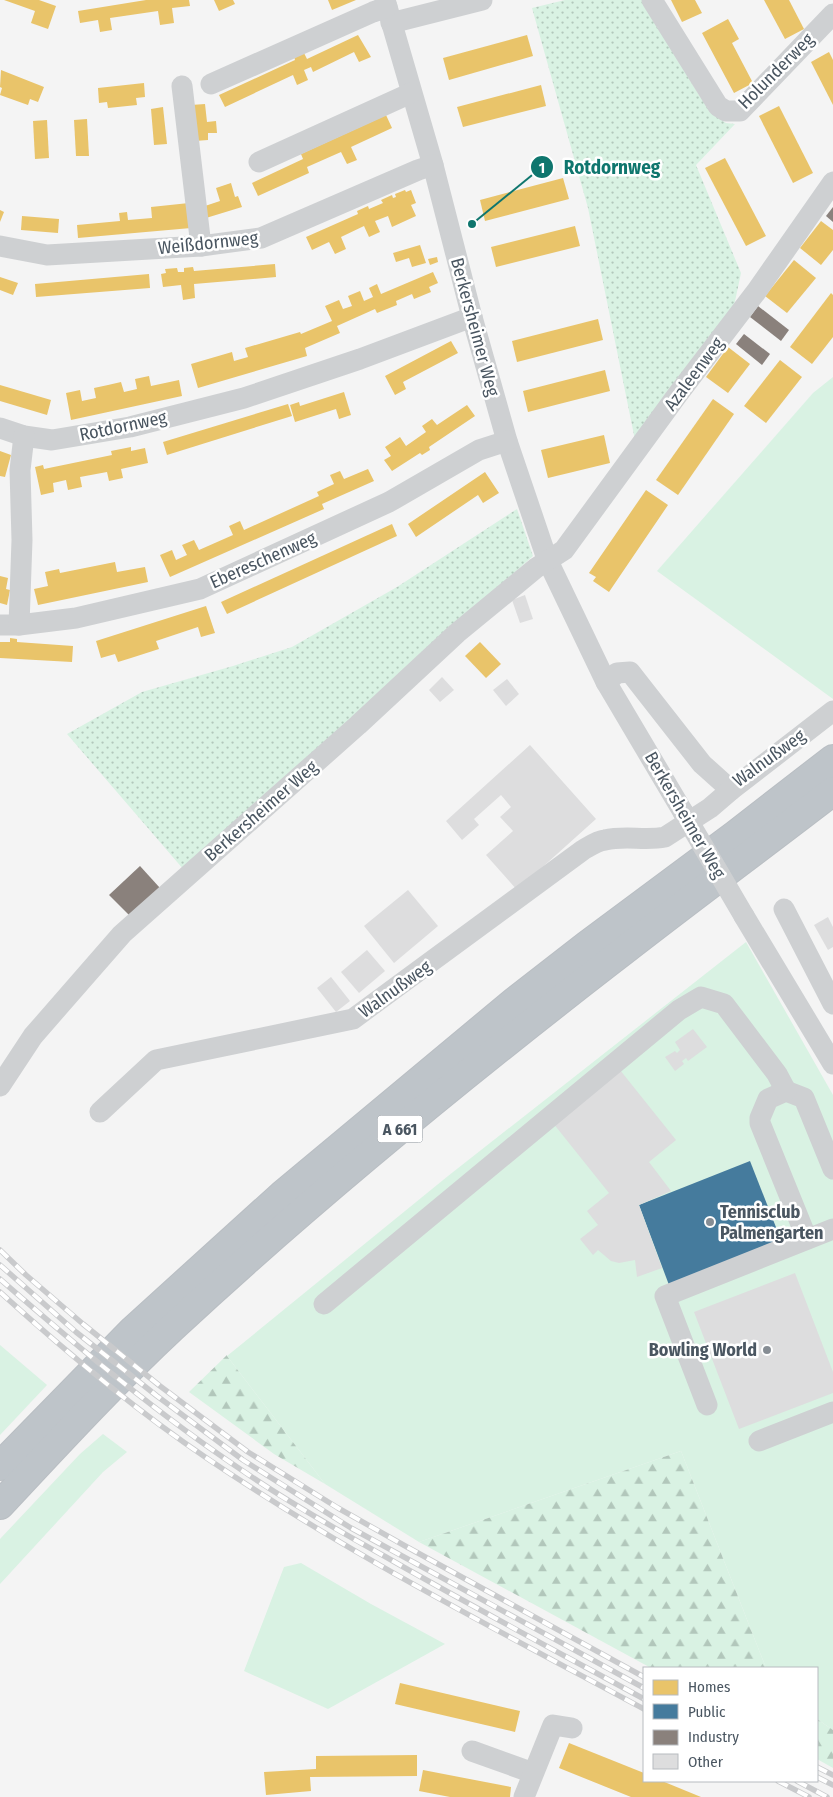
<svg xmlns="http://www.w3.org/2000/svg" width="833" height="1797" viewBox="0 0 833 1797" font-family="'Fira Sans Condensed',sans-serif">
<defs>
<pattern id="forest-firs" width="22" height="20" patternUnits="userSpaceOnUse" patternTransform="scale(1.25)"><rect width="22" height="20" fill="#d9f2e3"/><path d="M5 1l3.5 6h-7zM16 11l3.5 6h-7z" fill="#b2c7bb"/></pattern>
<pattern id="park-dots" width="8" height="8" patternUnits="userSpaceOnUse" patternTransform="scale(1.25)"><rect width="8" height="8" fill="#d9f2e3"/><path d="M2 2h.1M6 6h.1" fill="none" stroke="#b2c7bb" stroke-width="1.8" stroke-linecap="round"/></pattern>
</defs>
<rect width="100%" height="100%" fill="#f4f4f4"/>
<g fill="#d9f2e3">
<path d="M833 377V699L657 571 813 393Z"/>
<path d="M746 942 833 1095V1730L817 1719V1668H766L681 1451 419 1542 325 1484 227 1356 448 1176Z"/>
<path d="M0 1345 47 1385 0 1435Z"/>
<path d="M103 1434 127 1452 103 1472 0 1584V1539L80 1454Z"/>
<path d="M301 1563 371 1604 445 1644 328 1709 244 1671 284 1567Z"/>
</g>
<g fill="url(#forest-firs)">
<path d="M227 1355V1356L325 1484 274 1454 189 1392Z"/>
<path d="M681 1451 766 1668H651L419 1542Z"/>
<path d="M817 1719 833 1730V1768L817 1759Z"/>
</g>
<g fill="url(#park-dots)">
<path d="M565 0H642L699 95 714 115 726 123 735 124 696 165 741 273 734 306 635 440 588 208 532 8Z"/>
<path d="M517 509 533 556 184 870 67 734 142 692 233 666 292 647 397 587Z"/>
</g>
<g fill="#e9c46a">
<path d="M4 0H39L56 6 48 29 31 23 35 11Z"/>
<path d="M146 0H189L190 6 172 8 174 23 160 25 158 11 110 18 112 30 100 32 98 20 80 23 78 11Z"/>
<path d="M214 0H233L235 4 219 11Z"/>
<path d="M328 0H356L332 10Z"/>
<path d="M671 0H695L702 13 682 22Z"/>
<path d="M764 0H789L804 29 785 39Z"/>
<path d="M728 19 739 39 732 43 753 83 734 93 702 33Z"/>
<path d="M358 35 371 57 359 62 354 52 313 72 311 67 304 70 308 80 297 85 293 75 225 107 219 95 295 60 294 56 303 51 307 59Z"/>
<path d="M527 35 533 56 449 80 443 58Z"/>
<path d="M829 52 833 60V105L811 62Z"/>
<path d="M1 70 44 87 38 102 30 99 28 105 0 95 2 88 0 87Z"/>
<path d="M144 83 145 97 136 98 137 105 108 108 107 102 99 103 98 88Z"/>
<path d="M541 85 546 106 463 127 457 107Z"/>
<path d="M205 104 207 122 216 121 217 133H208V140L195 141 191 105Z"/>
<path d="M779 106 813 173 793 183 759 116Z"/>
<path d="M163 107 167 144 154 145 151 109Z"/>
<path d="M386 115 392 128 351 147 357 160 347 164 341 152 307 167 309 173 258 196 252 183 303 159 301 154Z"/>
<path d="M87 119 89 156H76L74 120Z"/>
<path d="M47 120 49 158 35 159 33 121Z"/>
<path d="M725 158 766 236 746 246 705 168Z"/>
<path d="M563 178 569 199 485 221 480 200Z"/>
<path d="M231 183 235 197 238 196 242 207 206 218 202 207 220 201 216 188Z"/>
<path d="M405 190 406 192 411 190 416 203 411 205 416 216 392 227 388 216 375 221 380 232 369 237 364 226 341 237 346 249 335 254 329 242 312 250 306 237 358 214 357 211 368 206 369 209 383 203 381 200 392 195 393 198 396 197 395 194Z"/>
<path d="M189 203 191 228 78 238 77 225 120 221 119 213 127 212 128 220 152 218 151 207Z"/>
<path d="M0 210 4 212 0 222Z"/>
<path d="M22 216 59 219 58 233 21 230Z"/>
<path d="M821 221 833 230V250L821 265 800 248Z"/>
<path d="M575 226 580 246 496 267 491 247Z"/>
<path d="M420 245 426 263 412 267 409 258 396 262 393 253Z"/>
<path d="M437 257 438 262 430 265 428 259Z"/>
<path d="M794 260 816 278 787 313 765 296Z"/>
<path d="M275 264 276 277 194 284 195 298 183 300 181 285 163 287 161 274 166 273 165 269 177 268 178 272H184V268L193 267 194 271Z"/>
<path d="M433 272 438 283 429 287 431 292 414 299 412 294 396 301 397 305 377 313 375 309 337 326 340 333 305 348 307 356 198 388 191 364 232 352 234 361 248 357 245 348 300 332 301 334 332 321 325 306 339 300 343 309 352 306 348 296 360 291 364 301 373 297 369 288 377 284 381 294Z"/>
<path d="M149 274 150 288 36 297 35 284Z"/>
<path d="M0 277 18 283 13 295 0 290Z"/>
<path d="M831 293 833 295V337L812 364 790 347Z"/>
<path d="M598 319 603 340 517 362 512 341Z"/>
<path d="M451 341 458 353 403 382 406 389 395 395 385 376Z"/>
<path d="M728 347 750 364 728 393 706 377Z"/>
<path d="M780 360 802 377 766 423 744 406Z"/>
<path d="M605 370 610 391 528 412 523 391Z"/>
<path d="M149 376 151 386 179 380 182 396 71 420 66 393 80 390 82 401 96 398 94 388 108 385 121 382 124 392 137 389 135 379Z"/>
<path d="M0 385 51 400 47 415 0 401Z"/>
<path d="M344 392 351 415 339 419 336 409 295 422 290 405 299 402 300 406Z"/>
<path d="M713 399 734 414 678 495 656 480Z"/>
<path d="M288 404 292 416 167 455 163 442Z"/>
<path d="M467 405 475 416 429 447 430 450 422 455 420 453 392 471 384 460 391 456 385 447 400 437 406 446 426 432 422 426 432 419 437 425Z"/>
<path d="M604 435 610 463 548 478 541 450Z"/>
<path d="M131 447V451L145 448 148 463 121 469 123 478 109 481 107 472 80 477 82 487 68 490 66 480 53 483 54 492 41 495 35 467 43 465 44 469 112 455 111 451Z"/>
<path d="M0 451 11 455 5 477 0 476Z"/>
<path d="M368 469 374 481 322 504 324 509 170 577 160 555 172 550 176 560 187 555 182 545 194 540 199 550 233 535 229 526 240 521 244 530 319 496 317 492 334 484 330 475 340 471 344 479Z"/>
<path d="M485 472 499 493 483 503 478 495 416 537 408 524Z"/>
<path d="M646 490 668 505 609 592 593 581 596 577 589 573Z"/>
<path d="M392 524 397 536 227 614 221 602Z"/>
<path d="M115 562 117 572 145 567 148 582 38 605 34 589 48 586 45 572 59 569 60 573Z"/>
<path d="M0 576 8 578 6 589 10 590 7 605 0 603Z"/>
<path d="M206 606 215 633 201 637 198 627 156 641 159 649 131 658 118 662 115 654 101 658 96 641Z"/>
<path d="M10 638 17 639V642L73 646 72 662 0 658V642H10Z"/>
<path d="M480 642 501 664 486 678 465 656Z"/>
<path d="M400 1683 520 1711 515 1732 395 1704Z"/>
<path d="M569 1743 644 1773V1781H662L701 1797H631L559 1768Z"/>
<path d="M417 1755V1776L310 1777 311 1791 266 1795 264 1772 316 1769V1756Z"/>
<path d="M423 1770 511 1787 510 1797H450L419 1791Z"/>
</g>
<path fill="#457b9d" d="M750 1161 781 1240 669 1285 639 1205Z"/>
<g fill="#8a817c">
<path d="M833 207V222L826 216Z"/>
<path d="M758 306 789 330 781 341 750 317Z"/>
<path d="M744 334 770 354 762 365 736 344Z"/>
<path d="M140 866 160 888 130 916 109 895Z"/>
</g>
<g fill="#ddddde">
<path d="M525 595 533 619 520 623 512 600Z"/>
<path d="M442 677 454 690 440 702 429 690Z"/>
<path d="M507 679 519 694 506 706 493 690Z"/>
<path d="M530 745 596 819 517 890 486 855 513 831 500 817 511 807 501 795 474 819 479 825 462 840 446 821Z"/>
<path d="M408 890 438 926 394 963 364 926Z"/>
<path d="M828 917 833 927V947L828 950 814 925Z"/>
<path d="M367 950 385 971 359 993 341 972Z"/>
<path d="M331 977 350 1001 336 1012 317 988Z"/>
<path d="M693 1029 707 1047 688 1061 686 1058 682 1061 684 1064 675 1071 665 1057 675 1051 677 1053 680 1050 675 1042Z"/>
<path d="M620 1070 676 1140 649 1162 671 1191 639 1205 662 1268 637 1277 635 1260 619 1263 611 1261 598 1250 593 1255 580 1239 598 1225 587 1211 609 1193 553 1123Z"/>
<path d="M795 1273 833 1372V1393L739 1429 694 1312Z"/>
</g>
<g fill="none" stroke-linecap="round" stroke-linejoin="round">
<g stroke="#b9bec3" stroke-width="30">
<g id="highway">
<path d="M0 1466 133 1330 282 1195 515 1001 587 945 735 835 833 759"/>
<path d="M0 1505C56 1445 113 1383 173 1327 312 1198 459 1078 609 962 683 904 759 848 833 791"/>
</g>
</g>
<g stroke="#ced0d2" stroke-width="21">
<path d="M385 0 433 165 472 317 507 441 547 559 606 682 683 812"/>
<path d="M652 0 718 106 726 111H740L833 14"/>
<path d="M391 23 482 0"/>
<path d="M211 84 373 12 387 7"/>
<path d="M182 86 201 246"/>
<path d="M259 162 411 93"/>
<path d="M0 246 47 255 201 246 261 238 418 170 433 165"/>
<path d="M0 428 24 436 52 440 130 427 244 398 360 359 472 317"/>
<path d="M0 625H19L76 618 200 589 389 502 479 450 507 441"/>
<path d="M19 625 22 540 20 470 24 436"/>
<path d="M606 682 617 673 630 672 702 764 731 790 833 711"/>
<path d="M784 909 833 1004"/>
<path d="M744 916 833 1064"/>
<path d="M0 1086 33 1036 122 934 358 725 457 633 536 568 564 550 678 394 756 292 833 182"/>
<path d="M100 1112 156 1060 353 1019 583 850C590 846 597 841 605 840 625 835 645 841 665 837L710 808 731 790"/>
<path d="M807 1239 760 1123V1118L768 1099 786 1091 804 1098 833 1169"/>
<path d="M324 1304 679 1010 701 997 724 1004 777 1074 786 1091"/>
<path d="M707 1405 665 1296 833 1229"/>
<path d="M759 1441 833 1412"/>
<path d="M472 1751 533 1773"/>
<path d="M524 1797 553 1725 572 1728"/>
</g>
<use href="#highway" stroke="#bec4c9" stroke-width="28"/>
<g stroke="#c9cacc" stroke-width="5.5">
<g id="rail">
<path d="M0 1250 26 1275 83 1324 160 1386 248 1452 338 1508 407 1547 644 1677"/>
<path d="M0 1265 76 1332 157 1396 243 1460 351 1528 644 1688"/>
<path d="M0 1279C79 1348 159 1415 246 1473 291 1504 339 1531 386 1557 471 1606 558 1652 644 1699"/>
<path d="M0 1292C66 1352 134 1409 208 1459 347 1553 497 1630 644 1709"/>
<path d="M817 1767 833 1775"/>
<path d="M817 1777 833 1785"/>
<path d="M778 1781 809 1797"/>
<path d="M797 1781 827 1797"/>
</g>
</g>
<use href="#rail" stroke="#fff" stroke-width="4" stroke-dasharray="11" stroke-linecap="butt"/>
<path stroke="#ced0d2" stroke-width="21" d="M683 812 744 916"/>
</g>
<g fill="#868d94" stroke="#fff" stroke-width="2">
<circle cx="710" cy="1222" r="5"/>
<circle cx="767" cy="1350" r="5"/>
</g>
<g text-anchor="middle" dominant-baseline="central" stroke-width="5" stroke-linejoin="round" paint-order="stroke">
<rect fill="#fff" stroke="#808990" stroke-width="1" x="377.5" y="1115.5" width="45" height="27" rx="4"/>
<g font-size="16" font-weight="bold" fill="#4a5661">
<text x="400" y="1129">A 661</text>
</g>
<g font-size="18" fill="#4a5661" stroke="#fff">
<text transform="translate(776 71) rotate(-45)">Holunderweg</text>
<text transform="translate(208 243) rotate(-6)">Weißdornweg</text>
<text transform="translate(475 327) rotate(75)">Berkersheimer Weg</text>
<text transform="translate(694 374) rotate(-53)">Azaleenweg</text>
<text transform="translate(123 426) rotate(-12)">Rotdornweg</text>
<text transform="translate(263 560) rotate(-24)">Ebereschenweg</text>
<text transform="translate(769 758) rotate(-36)">Walnußweg</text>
<text transform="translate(261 811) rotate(-41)">Berkersheimer Weg</text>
<text transform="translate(685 815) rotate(60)">Berkersheimer Weg</text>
<text transform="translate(395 989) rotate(-36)">Walnußweg</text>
</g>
<g font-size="18" font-weight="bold" fill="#4a5661" stroke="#fff" text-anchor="start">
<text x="720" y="1212">Tennisclub<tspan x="720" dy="21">Palmengarten</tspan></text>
<text x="757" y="1350" text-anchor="end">Bowling World</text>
</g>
</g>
<path fill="none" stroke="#0f766e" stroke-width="2" d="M472 224L542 167"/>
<g fill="#0f766e" stroke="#fff" stroke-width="2">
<circle cx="472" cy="224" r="5"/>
<circle cx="542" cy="167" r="12"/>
</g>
<g font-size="15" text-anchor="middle" font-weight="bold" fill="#fff">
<text x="542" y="173">1</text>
</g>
<g font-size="19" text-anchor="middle" font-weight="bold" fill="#0f766e" stroke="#fff" stroke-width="5" stroke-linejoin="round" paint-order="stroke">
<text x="612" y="174">Rotdornweg</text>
</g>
<rect x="643" y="1667" width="175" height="115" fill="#ffffff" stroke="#b7bbc0"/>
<rect x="653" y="1680" width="25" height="15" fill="#e9c46a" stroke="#b7bbc0"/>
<text x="688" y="1692" font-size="15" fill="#4a5661">Homes</text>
<rect x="653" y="1704" width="25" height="15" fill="#457b9d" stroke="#b7bbc0"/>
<text x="688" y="1717" font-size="15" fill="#4a5661">Public</text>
<rect x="653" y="1730" width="25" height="15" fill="#8a817c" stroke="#b7bbc0"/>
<text x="688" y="1742" font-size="15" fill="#4a5661">Industry</text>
<rect x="653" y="1754" width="25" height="15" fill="#ddddde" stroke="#b7bbc0"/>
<text x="688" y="1767" font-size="15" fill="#4a5661">Other</text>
</svg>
